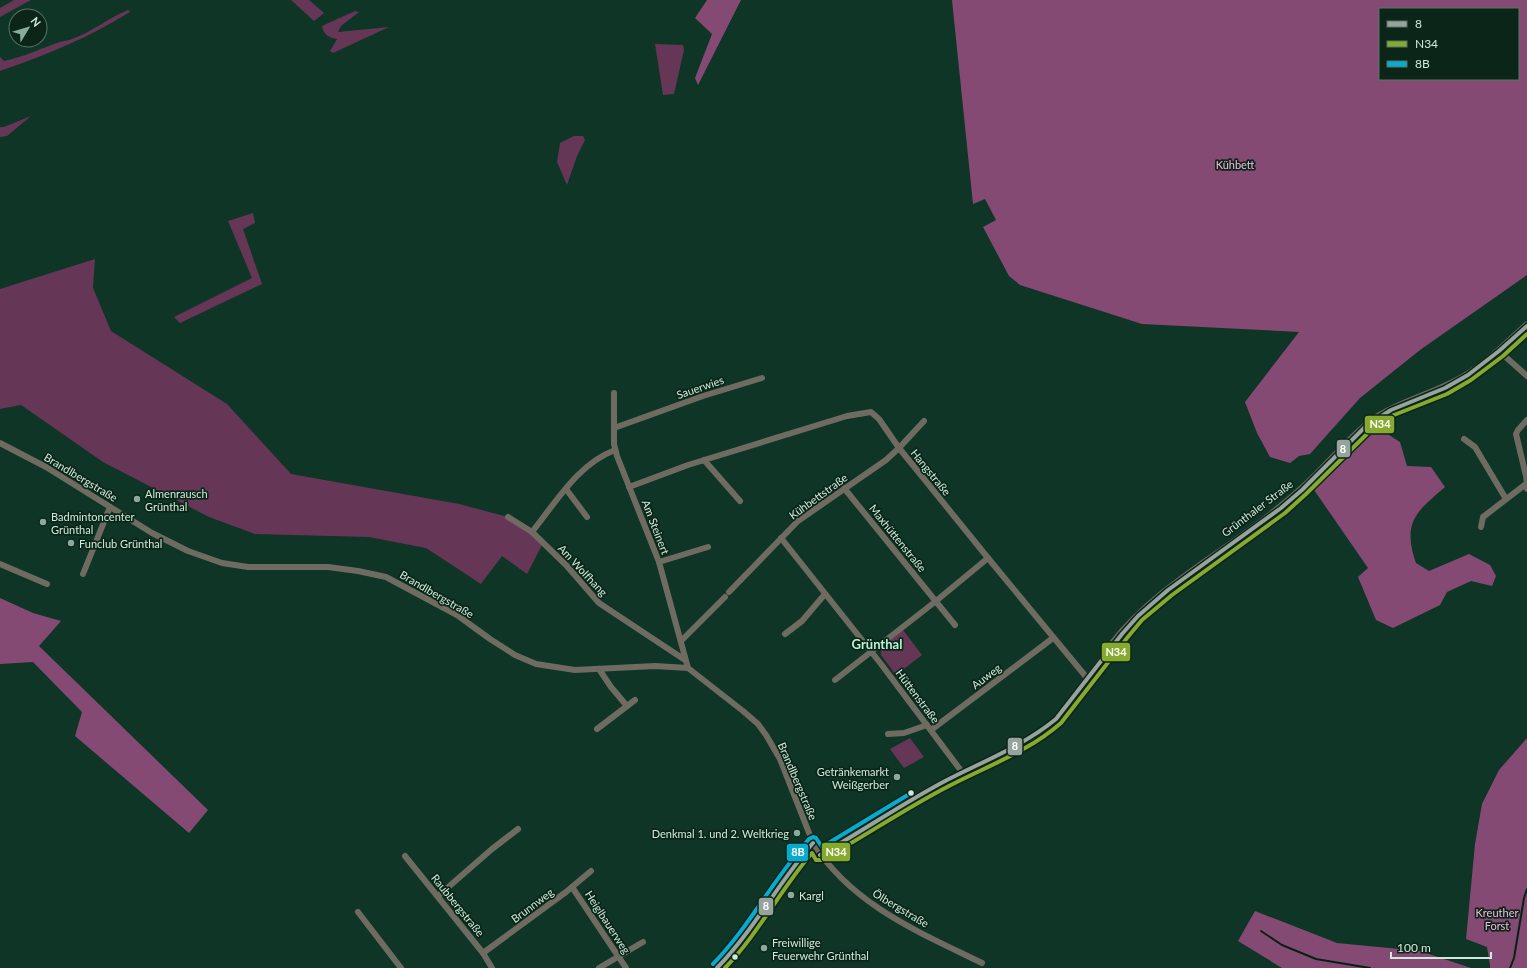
<svg xmlns="http://www.w3.org/2000/svg" width="1527" height="968" viewBox="0 0 1527 968" font-family="Lato,sans-serif">
<rect width="100%" height="100%" fill="#0f3526"/>
<g fill="#663657">
<path d="M14 0H31L0 17V8Z"/>
<path d="M291 0H309L324 13 314 21Z"/>
<path d="M128 10 130 12C88 38 46 55 0 71V57L4 61C23 57 40 49 57 43 62 41 67 41 72 39 92 32 108 18 128 10Z"/>
<path d="M355 11 359 12 341 26 338 32 389 27 333 53 330 51 337 39C329 38 323 34 322 26Z"/>
<path d="M655 44 683 45 684 50 674 94 663 95Z"/>
<path d="M31 116 7 136 0 137V127H4Z"/>
<path d="M574 136H583L585 140 577 156 567 185 557 162 560 143Z"/>
<path d="M253 213 255 223 243 229 262 284 180 323 174 317 252 278 228 221Z"/>
<path d="M95 259 93 288 111 331 227 404 291 474 459 504 508 517 532 532 542 545 527 574 502 556 481 584 426 548 369 537 255 534 209 517 103 462 21 405 0 409V289Z"/>
<path d="M903 630 922 655 896 675 881 655V648Z"/>
<path d="M910 738 924 757 904 768 890 749Z"/>
</g>
<g fill="#854a73" fill-rule="evenodd">
<path d="M707 0H741L698 85 695 78 712 34 695 18Z"/>
<path d="M952 0H1527V275L1420 350 1360 398 1310 454 1299 456 1290 463 1270 457 1257 433 1245 402 1299 332 1142 324 1020 285 1009 276 983 227 996 220 985 199 973 204ZM1380 9H1518V79H1380Z"/>
<path d="M1375 426 1400 442 1407 466 1431 467 1445 487C1416 512 1402 522 1416 563L1429 571 1469 554 1490 565 1496 576 1492 586 1471 581 1447 592 1440 605 1393 628 1376 620 1358 577 1368 568 1312 487 1344 454Z"/>
<path d="M0 598 33 613 61 621 39 646 208 810 189 833 75 736 82 712 33 662 0 664Z"/>
<path d="M1527 738V968H1490V965L1487 947 1466 939 1475 844 1482 804 1499 770Z"/>
<path d="M1255 911 1337 943 1420 951 1471 968H1282L1238 941Z"/>
</g>
<g fill="none" stroke-linecap="round" stroke-linejoin="round">
<g stroke="#032315" stroke-width="2">
<path d="M1261 931 1282 945 1316 959 1370 968"/>
<path d="M1510 968 1514 958 1524 898 1527 889"/>
</g>
<g stroke="#6f6b62" stroke-width="6">
<path d="M1499 351 1527 376"/>
<path d="M614 393V444L617 456 659 562 688 668"/>
<path d="M1527 420 1518 430 1516 434 1526 476 1527 484"/>
<path d="M614 428 703 396 762 378"/>
<path d="M1464 439 1475 447 1506 499"/>
<path d="M0 443 46 467 152 533 188 551 222 563 248 567H328L358 571 386 577 457 615 490 639 515 655 536 664 575 670 655 666 688 668 743 711 758 724 766 735 780 759 813 843C852 905 919 932 982 963"/>
<path d="M704 460 740 501"/>
<path d="M629 487 688 465 847 416 871 412 879 419 899 448 988 558 1087 678"/>
<path d="M844 488 955 625"/>
<path d="M566 489 587 517"/>
<path d="M508 517 532 532 566 565 599 603 685 660"/>
<path d="M1481 527 1483 517 1526 484 1527 489"/>
<path d="M532 532C556 502 578 464 615 450"/>
<path d="M781 538 881 664 962 772"/>
<path d="M659 562 708 547"/>
<path d="M0 564 47 584"/>
<path d="M83 574 110 507"/>
<path d="M729 592 798 521 886 460 899 448 924 421"/>
<path d="M785 634 802 621 825 594"/>
<path d="M681 641 725 597"/>
<path d="M599 669 611 687 627 706"/>
<path d="M835 680 936 601 988 558"/>
<path d="M597 729 635 700"/>
<path d="M931 730 1053 638"/>
<path d="M888 734 904 733 927 725"/>
<path d="M820 855C863 831 903 803 947 780 984 761 1024 748 1056 719L1114 643"/>
<path d="M405 856 483 953 492 968"/>
<path d="M572 887 626 968"/>
<path d="M438 896 492 849 518 829"/>
<path d="M358 912 401 968"/>
<path d="M483 953 566 892 591 871"/>
<path d="M599 968 643 942"/>
<path d="M717 968C755 933 777 881 813 843"/>
</g>
<path stroke="#6d6c62" stroke-width="9" d="M1114 643C1160 585 1227 553 1283 506 1299 493 1314 479 1327 465 1343 449 1357 432 1376 419 1400 403 1430 396 1456 382 1483 369 1505 346 1527 326"/>
<g stroke="#0c2519" stroke-width="7">
<g id="bus-1">
<path d="M820 855C863 831 903 803 947 780 984 761 1023 746 1056 719L1122 634 1138 616 1168 590 1281 508 1302 490 1366 426 1391 410 1445 388 1468 375 1499 351 1527 326"/>
<path d="M717 968C754 930 778 883 813 843"/>
</g>
</g>
<g stroke="#0c2519" stroke-width="7">
<path id="bus-2" d="M725 968C759 933 780 890 812 853L816 860H822C865 836 906 808 949 786 987 766 1028 752 1061 723L1127 638 1142 620 1172 595 1285 513 1306 494 1370 431 1394 415 1447 394 1471 380 1503 356 1527 334"/>
</g>
<g stroke="#0c2519" stroke-width="7">
<path id="bus-3" d="M713 964C750 926 774 878 809 839L813 837 816 838 822 847 911 793"/>
</g>
<use href="#bus-1" stroke="#97a39d" stroke-width="4"/>
<use href="#bus-2" stroke="#86aa2e" stroke-width="4"/>
<use href="#bus-3" stroke="#06acd0" stroke-width="4"/>
</g>
<g fill="#8aab9b" stroke="#0c2519" stroke-width="1.5">
<circle cx="137" cy="499" r="4"/>
<circle cx="43" cy="522" r="4"/>
<circle cx="71" cy="543" r="4"/>
<circle cx="897" cy="777" r="4"/>
<circle cx="797" cy="833" r="4"/>
<circle cx="791" cy="895" r="4"/>
<circle cx="764" cy="948" r="4"/>
</g>
<g fill="#cdebda" stroke="#0c2519" stroke-width="1.5">
<circle cx="911" cy="793" r="3.5"/>
<circle cx="735" cy="957" r="3.5"/>
</g>
<g text-anchor="middle" dominant-baseline="central" stroke-width="3.5" stroke-linejoin="round" paint-order="stroke">
<g font-size="11" fill="#f8b9e1" stroke="#0c2519">
<text x="1235" y="164">Kühbett</text>
<text x="1497" y="912">Kreuther<tspan x="1497" dy="13">Forst</tspan></text>
</g>
<g font-size="11" fill="#cdebda" stroke="#0c2519">
<text transform="translate(700 387) rotate(-19)">Sauerwies</text>
<text transform="translate(931 472) rotate(51)">Hangstraße</text>
<text transform="translate(81 477) rotate(31)">Brandlbergstraße</text>
<text transform="translate(818 496) rotate(-36)">Kühbettstraße</text>
<text transform="translate(1257 508) rotate(-37)">Grünthaler Straße</text>
<text transform="translate(656 527) rotate(69)">Am Steinert</text>
<text transform="translate(898 538) rotate(51)">Maxhüttenstraße</text>
<text transform="translate(583 570) rotate(47)">Am Wolfhang</text>
<text transform="translate(437 594) rotate(30)">Brandlbergstraße</text>
<text transform="translate(986 676) rotate(-37)">Auweg</text>
<text transform="translate(918 696) rotate(53)">Hüttenstraße</text>
<text transform="translate(798 781) rotate(67)">Brandlbergstraße</text>
<text transform="translate(458 905) rotate(51)">Raubbergstraße</text>
<text transform="translate(532 905) rotate(-37)">Brunnweg</text>
<text transform="translate(901 908) rotate(31)">Ölbergstraße</text>
<text transform="translate(608 922) rotate(57)">Heiglbauerweg</text>
</g>
<g font-size="11" fill="#cdebda" stroke="#0c2519" text-anchor="start">
<text x="145" y="493">Almenrausch<tspan x="145" dy="13">Grünthal</tspan></text>
<text x="51" y="516">Badmintoncenter<tspan x="51" dy="13">Grünthal</tspan></text>
<text x="79" y="543">Funclub Grünthal</text>
<text x="889" y="771" text-anchor="end">Getränkemarkt<tspan x="889" dy="13">Weißgerber</tspan></text>
<text x="789" y="833" text-anchor="end">Denkmal 1. und 2. Weltkrieg</text>
<text x="799" y="895">Kargl</text>
<text x="772" y="942">Freiwillige<tspan x="772" dy="13">Feuerwehr Grünthal</tspan></text>
</g>
<g font-size="13" font-weight="bold" fill="#b6f4d3" stroke="#0c2519">
<text x="877" y="644">Grünthal</text>
</g>
</g>
<g stroke="#0c2519" stroke-width="1.5">
<rect x="1364" y="415" width="31" height="19" rx="4" fill="#86aa2e"/>
<rect x="1336" y="439" width="15" height="19" rx="4" fill="#97a39d"/>
<rect x="1101" y="642" width="30" height="20" rx="4" fill="#86aa2e"/>
<rect x="1007" y="737" width="16" height="19" rx="4" fill="#97a39d"/>
<rect x="821" y="842" width="30" height="20" rx="4" fill="#86aa2e"/>
<rect x="786" y="843" width="23" height="19" rx="4" fill="#06acd0"/>
<rect x="758" y="897" width="16" height="19" rx="4" fill="#97a39d"/>
</g>
<g font-size="11" text-anchor="middle" font-weight="bold" fill="#fff">
<text x="1380" y="428">N34</text>
<text x="1343" y="453">8</text>
<text x="1116" y="656">N34</text>
<text x="1015" y="750">8</text>
<text x="836" y="856">N34</text>
<text x="798" y="856">8B</text>
<text x="766" y="910">8</text>
</g>
<rect x="1379" y="8" width="140" height="72" fill="#0c2519" stroke="#597466"/>
<rect x="1387" y="21" width="20" height="6" fill="#97a39d" stroke="#597466"/>
<text x="1415" y="28" font-size="12" fill="#cdebda">8</text>
<rect x="1387" y="41" width="20" height="6" fill="#86aa2e" stroke="#597466"/>
<text x="1415" y="48" font-size="12" fill="#cdebda">N34</text>
<rect x="1387" y="61" width="20" height="6" fill="#06acd0" stroke="#597466"/>
<text x="1415" y="68" font-size="12" fill="#cdebda">8B</text>
<g transform="translate(28 28) rotate(52)"><circle r="19" fill="#0c2519" stroke="#597466"/>
<path d="M0-3L7 15L0 10L-7 15Z" fill="#8aab9b"/>
<text y="-6" font-size="11" font-weight="bold" text-anchor="middle" fill="#cdebda">N</text>
</g>
<path d="M1391 952v6h100v-6" fill="none" stroke="#cdebda" stroke-width="2"/>
<text x="1397" y="952" font-size="12" fill="#cdebda" stroke="#0c2519" stroke-width="3" paint-order="stroke">100 m</text>
</svg>
